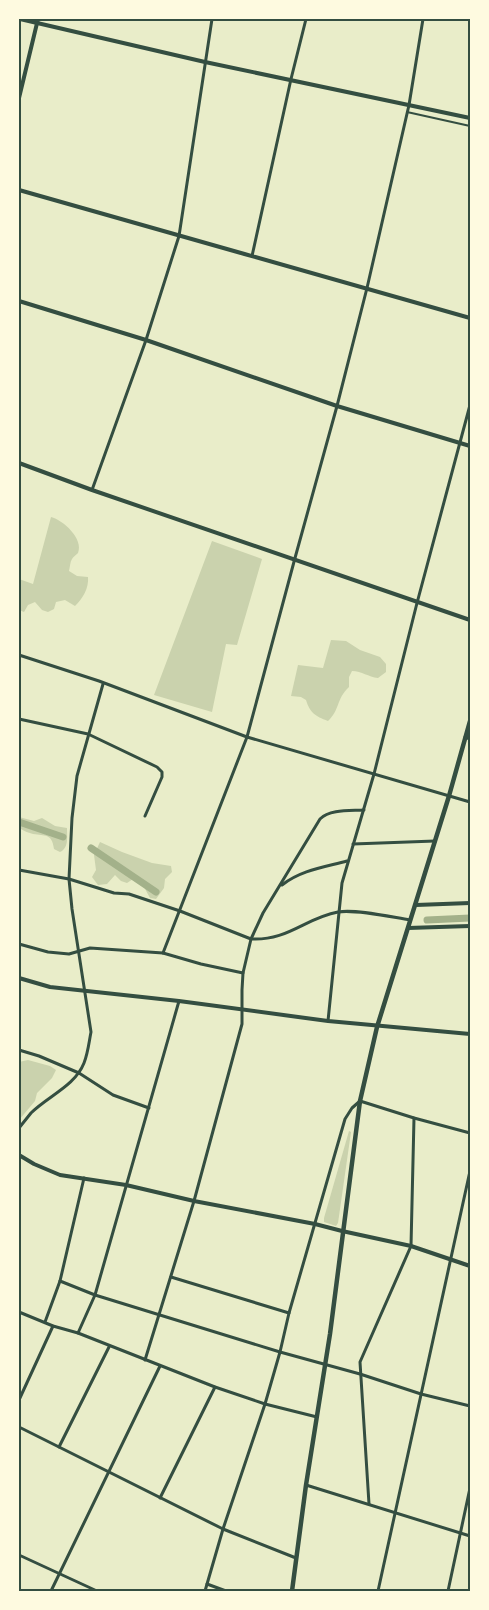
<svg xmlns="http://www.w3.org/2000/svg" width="489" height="1610" viewBox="0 0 489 1610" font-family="'PT Sans',sans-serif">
<rect width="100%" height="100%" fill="#e9edc9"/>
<g fill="#cad2ad">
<path d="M51 517C63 520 84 539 78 553 76 555 73 557 72 559 70 562 70 567 69 571L77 576 88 577C89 588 83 598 75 606L65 600 56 602 54 609 48 612 42 610 35 602 28 605 24 612 19 610V579L33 584Z"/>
<path d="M212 541 262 559 237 645 226 644 212 712 154 695Z"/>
<path d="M331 640 346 641 360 650 380 657 386 664V672L378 678C368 677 362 671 352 671L349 677V687C336 699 340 710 328 721 315 716 310 713 306 700L301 697 291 696 298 665 323 668Z"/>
<path d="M19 817 34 821 42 818 55 826 67 828C67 837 69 848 60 852L54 849C52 833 45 836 33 834 29 833 24 831 21 829L19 828Z"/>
<path d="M100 842 122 852 152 863 171 866 172 872 165 879 164 888 156 899 150 898 144 887 133 879 127 883 121 881 115 875 107 884 98 885 92 877 96 870 94 855Z"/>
<path d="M28 1060 50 1066 56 1070 52 1078 37 1093 35 1101 19 1120V1062Z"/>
<path d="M349 1131 351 1132 338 1223 336 1226 324 1222V1218Z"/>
</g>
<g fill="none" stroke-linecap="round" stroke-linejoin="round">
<g stroke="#a3b18a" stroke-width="7">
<path d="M19 822 63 837"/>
<path d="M91 848 156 892"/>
<path d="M427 920 470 918"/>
</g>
<path stroke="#344e41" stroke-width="2" d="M407 112 470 126"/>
<g stroke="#344e41" stroke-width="3">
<path d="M252 256 291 79 306 19"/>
<path d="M92 490 146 340 179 236 212 19"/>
<path d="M19 655 99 681 247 737 470 802"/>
<path d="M19 719 88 734 157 767 162 772V777L145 816"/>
<path d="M465 737 470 739"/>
<path d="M353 844 435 841"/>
<path d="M19 870 69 879 114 893 129 894 180 911 251 939C288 941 305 918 338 912 356 909 391 917 410 920"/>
<path d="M282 885C301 870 325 867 347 861"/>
<path d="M19 944 48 952 69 954 90 948 163 953 201 964 243 973"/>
<path d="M163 953 247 737 295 558 337 406 367 288 409 105 423 19"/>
<path d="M328 1021 342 883 374 774 417 603 470 405"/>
<path d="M19 1050 39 1056 79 1073 113 1095 149 1108"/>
<path d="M19 1128C23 1123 27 1118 31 1113 48 1096 75 1086 84 1063 88 1053 89 1042 91 1032L72 909 69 879 72 818 77 776 103 684"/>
<path d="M171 1277 289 1313"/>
<path d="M60 1281 95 1295 280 1352 360 1374 421 1394 470 1406"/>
<path d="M19 1312 53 1326 78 1333 215 1387 265 1404 317 1417"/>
<path d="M45 1322 60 1281 84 1178"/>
<path d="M78 1333 95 1295 179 1001"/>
<path d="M145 1360 194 1201 242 1024V990L243 973 251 939 263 913 320 819C330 809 351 811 364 810"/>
<path d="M19 1400 53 1326"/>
<path d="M19 1427 223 1529 296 1558"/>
<path d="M59 1447 109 1347"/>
<path d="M306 1485 470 1536"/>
<path d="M160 1498 215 1387"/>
<path d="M369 1504 360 1362 411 1246 414 1118"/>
<path d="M19 1555 97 1591"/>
<path d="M207 1584 226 1591"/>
<path d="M51 1591 160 1366"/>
<path d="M205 1591 223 1529 265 1404 280 1352 289 1313 345 1119 352 1108 360 1101 414 1118 470 1133"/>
<path d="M378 1591 470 1171"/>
<path d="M448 1591 470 1488"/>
</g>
<g stroke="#344e41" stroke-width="4">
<path d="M20 19 205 62 470 118"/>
<path d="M19 98 38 19"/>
<path d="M19 190C169 234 320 274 470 318"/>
<path d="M19 301 146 340 337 406 470 446"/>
<path d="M19 463 92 490 470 620"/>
<path d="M416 905 470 903"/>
<path d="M408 928 470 926"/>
<path d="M19 978 50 987 179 1001 328 1021 470 1034"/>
<path d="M19 1155 34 1164 60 1175 126 1185 194 1201 315 1224 342 1231 411 1246 470 1266"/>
</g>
<path stroke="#344e41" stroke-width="4.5" d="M292 1591 306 1485 330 1334 360 1101 377 1027 449 796 470 721"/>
</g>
<rect width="489" height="1610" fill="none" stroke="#fefae0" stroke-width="40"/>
<rect x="20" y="20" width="449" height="1570" fill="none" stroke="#344e41" stroke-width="2"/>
</svg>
